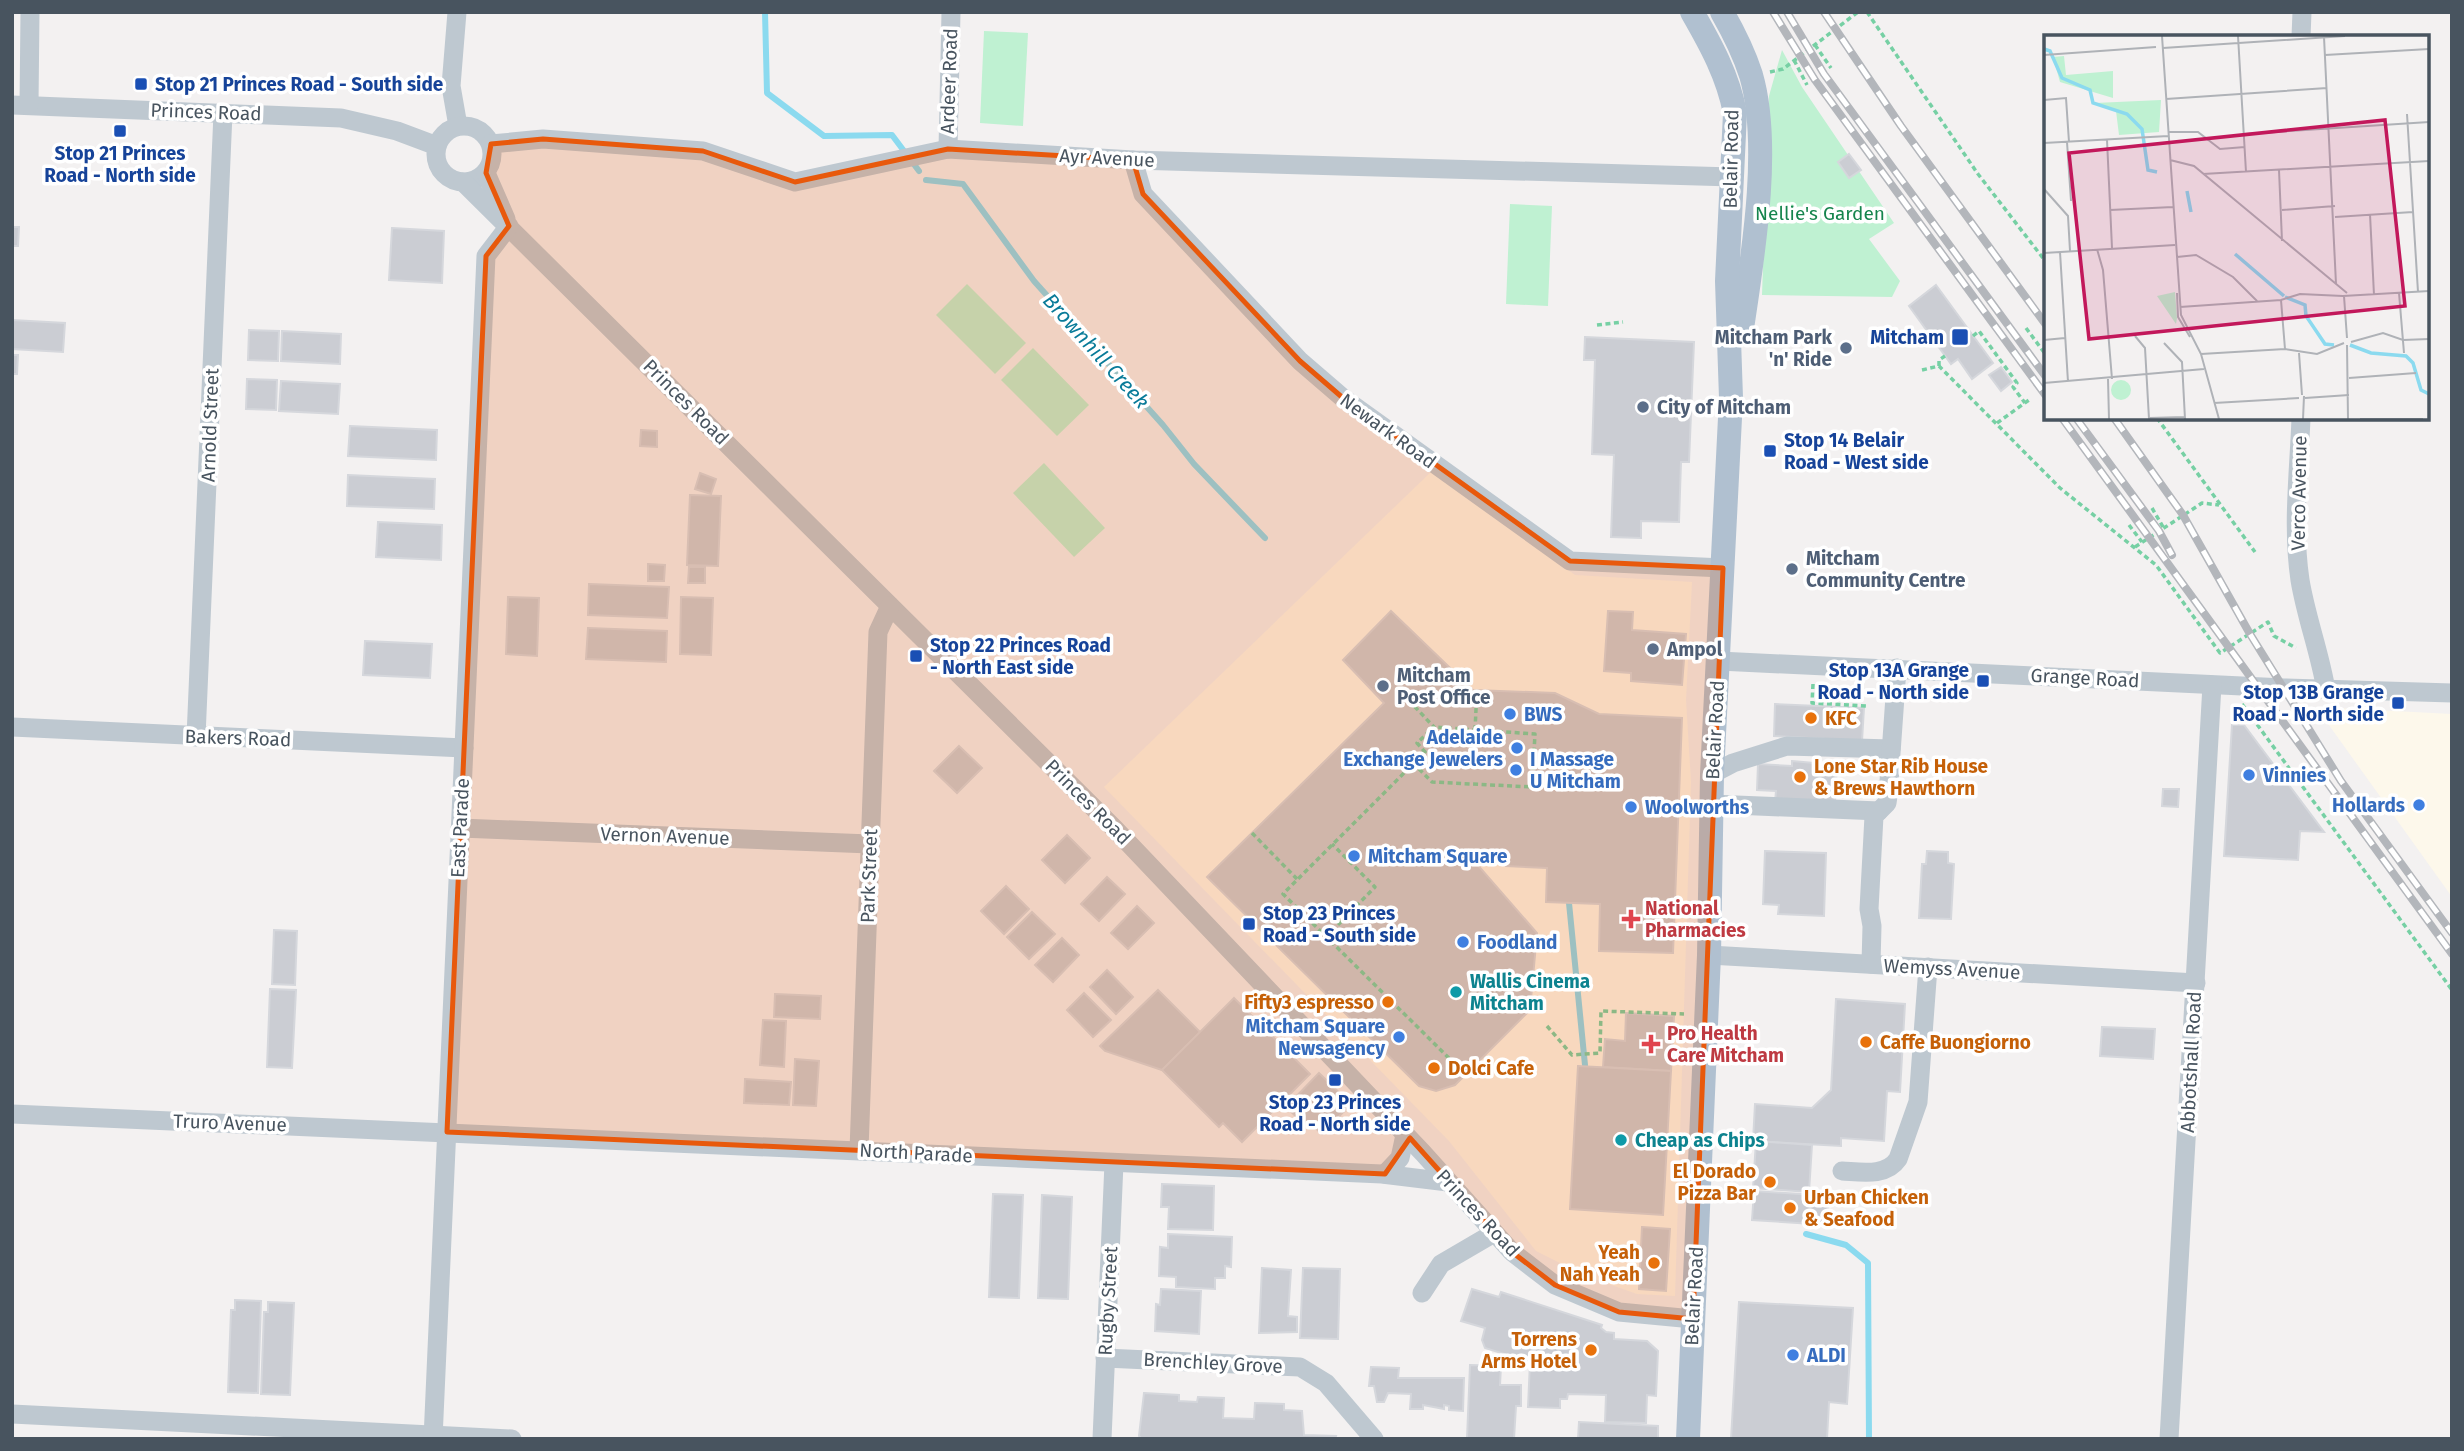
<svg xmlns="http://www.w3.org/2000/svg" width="2464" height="1451" viewBox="0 0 2464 1451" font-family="'Fira Sans',sans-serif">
<rect width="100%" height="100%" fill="#f3f1f1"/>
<g fill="#fdf8eb">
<path d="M1432 471 1575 575 1692 582 1686 700 1691 782 1675 1296 1637 1294 1586 1276 1536 1251 1449 1141 1104 787Z"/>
<path d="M2316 707 2452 714V897Z"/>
</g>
<g fill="#bff1d2">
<path d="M984 31 1028 33 1023 126 980 123Z"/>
<path d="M1782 50 1802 87 1894 223 1869 239 1900 281 1892 297 1762 295 1769 96Z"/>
<path d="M1510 204 1552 206 1548 306 1506 304Z"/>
<path d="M967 284 1026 343 995 374 936 315Z"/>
<path d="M1033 348 1089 405 1057 436 1001 380Z"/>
<path d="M1044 463 1105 528 1074 557 1013 493Z"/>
</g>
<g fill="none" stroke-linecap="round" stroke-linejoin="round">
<g stroke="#8bdaef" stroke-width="6">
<path d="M765 12 767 93 824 136 892 135 919 171"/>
<path d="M926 180 963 184 1034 281 1163 425 1194 464 1265 538"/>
<path d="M1569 903 1585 1065"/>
<path d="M1806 1234 1846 1245 1868 1263 1869 1439"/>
</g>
</g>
<g fill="#cbcdd3" stroke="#d5d7dc" stroke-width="2">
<path d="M1849 154 1861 170 1849 178 1838 162Z"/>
<path d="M12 227H19L18 246H12Z"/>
<path d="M392 228 444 231 442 283 389 280Z"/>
<path d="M1936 285 1993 363 1972 379 1958 359 1951 364 1909 306Z"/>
<path d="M12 320 65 323 63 352 12 349Z"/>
<path d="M249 330 279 331 278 361 248 360Z"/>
<path d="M282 331 341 334 340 364 281 361Z"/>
<path d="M1585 337 1694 342 1689 462H1681L1679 522 1641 521V538L1611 537 1614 455 1592 454 1595 360H1584Z"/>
<path d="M12 355H18L17 374H12Z"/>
<path d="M2001 367 2012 382 2001 391 1989 375Z"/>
<path d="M247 379 277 380 276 410 246 409Z"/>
<path d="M281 381 340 384 338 414 279 411Z"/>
<path d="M350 426 437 430 436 460 348 456Z"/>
<path d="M641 430 657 431V447L640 446Z"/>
<path d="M700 473 716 479 711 494 695 489Z"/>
<path d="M348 475 435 479 434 509 347 506Z"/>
<path d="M690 495 721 496 718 566 687 565Z"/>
<path d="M378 522 442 525 441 560 376 557Z"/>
<path d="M648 564 665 565 664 581H648Z"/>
<path d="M689 567H705V583H688Z"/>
<path d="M589 584 669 587 667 618 588 615Z"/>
<path d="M508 597 539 598 537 656 506 654Z"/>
<path d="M681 597 713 598 711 655 680 654Z"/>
<path d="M1391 611 1473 690 1555 693 1599 714 1682 718 1673 953 1599 951 1600 904 1546 902 1547 868 1506 866 1496 850H1485L1475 862 1537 933 1530 1010 1455 1085 1436 1091 1419 1086 1207 877 1384 703 1343 660Z"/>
<path d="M1608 611 1633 612 1632 630 1686 634 1682 685 1631 681V673L1604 671Z"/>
<path d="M588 628 667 631 666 662 586 659Z"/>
<path d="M365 641 432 644 430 678 363 675Z"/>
<path d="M1775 704 1864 708 1862 741 1774 736Z"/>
<path d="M2232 725H2244L2324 832 2300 831 2298 860 2224 856Z"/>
<path d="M959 746 982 768 957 793 934 771Z"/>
<path d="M1792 761 1837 765 1835 803 1775 802 1776 791 1757 790 1758 764 1792 766Z"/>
<path d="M2163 789H2179L2178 807 2162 806Z"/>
<path d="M1067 835 1090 858 1065 883 1042 860Z"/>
<path d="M1765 851 1826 853 1824 916 1778 914 1779 905 1763 904Z"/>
<path d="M1927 851 1948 852V863L1954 864 1951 919 1919 918 1922 864H1926Z"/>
<path d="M1107 877 1125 894 1099 921 1081 904Z"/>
<path d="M1006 886 1029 909 1004 934 981 911Z"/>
<path d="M1137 906 1154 923 1128 949 1111 933Z"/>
<path d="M1032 912 1055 934 1029 959 1007 937Z"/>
<path d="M274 930 297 931 295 985 272 984Z"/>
<path d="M1062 938 1079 955 1053 982 1035 965Z"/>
<path d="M1107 970 1133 997 1116 1014 1090 987Z"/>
<path d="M270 989 296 990 292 1068 267 1067Z"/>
<path d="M1158 990 1200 1032 1162 1070 1105 1051 1100 1046Z"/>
<path d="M1084 993 1111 1020 1093 1037 1067 1010Z"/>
<path d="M775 994 821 996 820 1019 774 1017Z"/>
<path d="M1234 998 1310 1074 1242 1142 1223 1123 1219 1127 1162 1070Z"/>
<path d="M1836 999 1905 1004 1900 1092 1887 1091 1884 1141 1841 1138V1146L1753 1141 1755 1104 1812 1108 1831 1090Z"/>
<path d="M1626 1013 1674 1016 1671 1071 1603 1067 1605 1039 1625 1041Z"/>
<path d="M763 1020 786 1021 784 1067 760 1065Z"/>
<path d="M2102 1027 2155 1029 2153 1059 2100 1056Z"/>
<path d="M795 1059 819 1061 816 1106 793 1105Z"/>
<path d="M1578 1066 1671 1071 1663 1215 1570 1209Z"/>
<path d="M1319 1073 1351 1104 1322 1134 1308 1121 1305 1125 1286 1107Z"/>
<path d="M745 1079 791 1082 789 1105 744 1103Z"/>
<path d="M1756 1141 1812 1145 1809 1192 1753 1188Z"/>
<path d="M1162 1184 1214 1186 1213 1230 1168 1229 1169 1207H1161Z"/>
<path d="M1754 1191 1829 1196 1827 1225 1752 1220Z"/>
<path d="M993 1194 1023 1195 1019 1298 989 1297Z"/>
<path d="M1042 1195 1072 1197 1068 1299 1038 1298Z"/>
<path d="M1642 1227 1670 1229 1666 1291 1639 1289Z"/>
<path d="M1168 1234 1232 1237 1231 1267 1225 1266V1278H1215V1289L1176 1287V1277L1159 1276 1160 1247 1168 1248Z"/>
<path d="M1262 1268 1291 1270 1288 1316 1297 1317V1332L1259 1333Z"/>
<path d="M1303 1268 1340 1269 1338 1339 1300 1338Z"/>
<path d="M1161 1289 1201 1291 1199 1334 1155 1331 1156 1304 1160 1305Z"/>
<path d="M1472 1289 1499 1297 1501 1292 1602 1325 1601 1328 1606 1332 1614 1333V1339L1647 1341 1658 1351 1656 1396 1647 1395 1646 1423 1605 1422 1606 1395 1568 1394 1567 1399H1560V1408L1528 1407 1530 1362 1485 1348 1482 1340 1485 1328 1461 1321Z"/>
<path d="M235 1300 261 1301 258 1393 228 1392 231 1310H235Z"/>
<path d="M268 1302 294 1303 290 1395 261 1394 264 1312H268Z"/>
<path d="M1739 1302 1853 1308 1847 1404 1829 1402 1827 1439H1731Z"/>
<path d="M1470 1365 1501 1366 1500 1385H1521V1406H1516L1514 1439H1467Z"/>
<path d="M1371 1367 1399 1368 1398 1378H1464L1463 1411 1449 1410V1406L1444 1405V1409L1423 1405V1409H1410L1411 1394 1388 1393 1384 1402H1377L1374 1386H1369Z"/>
<path d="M1144 1393 1179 1395V1401L1197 1402 1198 1397 1224 1398 1223 1418 1254 1419 1255 1403 1284 1404V1410L1302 1411 1304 1435 1336 1436 1335 1439H1142L1139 1436Z"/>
<path d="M1579 1422 1658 1426V1439H1578Z"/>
</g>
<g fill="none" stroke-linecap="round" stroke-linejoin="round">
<g stroke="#76d0a4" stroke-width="3.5" stroke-dasharray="5 3.5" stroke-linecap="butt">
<path d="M1867 12 1978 174 2046 262"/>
<path d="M1815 45 1831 68"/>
<path d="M1794 60 1807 85"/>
<path d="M1770 72 1783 69 1858 12"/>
<path d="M1597 325 1623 322"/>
<path d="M2026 328 2046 355"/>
<path d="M1973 336 1979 331 2017 383 2013 387 2025 403"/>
<path d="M1939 366V360L1945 356"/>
<path d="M1922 370 1939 366 2060 488 2156 565 2220 653 2268 622 2274 636 2296 648"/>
<path d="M2157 418 2255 552"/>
<path d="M1997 423 2029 400"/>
<path d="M2152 508 2163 527"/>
<path d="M2129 525 2142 542"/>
<path d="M2135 547 2202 503 2219 505"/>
<path d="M1813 684 1812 703 1866 706"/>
<path d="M1397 688 1434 727 1417 743 1425 752 1283 894 1465 1074"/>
<path d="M2242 704 2452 990"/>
<path d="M1475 730 1477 689"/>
<path d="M1413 763 1432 782 1532 787 1535 734 1434 727"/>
<path d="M1252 833 1297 879"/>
<path d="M1326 937 1375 887 1332 844"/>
<path d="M1547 1026 1572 1055 1600 1053 1601 1011 1684 1014"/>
</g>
<g stroke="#bec8d0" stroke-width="19">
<path d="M457 12 451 86 458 126"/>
<path d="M2301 37 2302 12"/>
<path d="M12 105 341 118 397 131 437 146"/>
<path d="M29 105 30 12"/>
<circle cx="464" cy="154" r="28"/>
<path d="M491 144 543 139 703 151 795 182 948 149 1133 160 1733 177"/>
<path d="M948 149 951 12"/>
<path d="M1133 160 1143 194 1300 361 1343 398 1570 561 1723 568"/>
<path d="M486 173 506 219"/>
<path d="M463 182 1115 829 1423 1153 1512 1252 1555 1285 1619 1312 1693 1319"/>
<path d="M2301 418C2299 472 2292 526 2300 580 2306 617 2320 653 2326 690"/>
<path d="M1719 661 2284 688 2452 693"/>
<path d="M12 727 464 748"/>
<path d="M196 737 223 113"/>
<path d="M1712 774 1733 763 1787 746 1891 749"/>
<path d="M1711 804 1879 811"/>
<path d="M460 828 870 844"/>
<path d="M1709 955 2196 983"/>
<path d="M1871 964 1872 926 1869 909 1874 816 1887 803 1888 796 1897 668"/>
<path d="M12 1114 1382 1174 1448 1182"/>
<path d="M859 1150 878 632 890 606"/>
<path d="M1842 1171C1861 1172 1886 1177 1898 1159L1918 1102 1928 967"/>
<path d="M1385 1174 1400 1158 1405 1135"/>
<path d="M1422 1293 1441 1264 1494 1233"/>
<path d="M1105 1358 1300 1367 1326 1383 1374 1439"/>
<path d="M12 1414 512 1439"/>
<path d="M433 1439 486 256 509 226"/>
<path d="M1102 1439 1114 1163"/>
<path d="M2169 1439 2212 685"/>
</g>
<g stroke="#b0c0d0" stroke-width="24">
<path d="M1722 12C1734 33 1744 53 1751 75 1772 147 1752 261 1741 335"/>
<path d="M1688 1439 1709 955 1712 774 1731 398 1727 281 1735 113C1728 76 1711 45 1692 12"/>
</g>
<g stroke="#b3b6bb" stroke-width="8">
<g id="rail">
<path d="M1773 12 1815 80 2046 396"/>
<path d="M1787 12 1824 74 2046 377"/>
<path d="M1824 12 1901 126 2046 325"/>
<path d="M2062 418 2452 954"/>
<path d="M2076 418 2159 531 2172 555"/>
<path d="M2114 418 2183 515 2250 634 2341 781 2452 933"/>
</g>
</g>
<use href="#rail" stroke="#fff" stroke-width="5" stroke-dasharray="16" stroke-linecap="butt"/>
</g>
<path fill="#e8590c" fill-opacity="0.2" stroke="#e8590c" stroke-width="5" stroke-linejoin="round" d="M543 139 703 151 795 182 948 149 1133 160 1143 194 1300 361 1343 398 1570 561 1723 568 1693 1319 1619 1312 1555 1285 1512 1252 1410 1138 1385 1174 447 1132 486 256 509 226 486 173 491 144Z"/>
<g fill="#1a4fb4" stroke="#fff" stroke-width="2.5">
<rect x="134" y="77" width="14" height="14" rx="3.5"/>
<rect x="113" y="124" width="14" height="14" rx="3.5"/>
<rect x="1951" y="328" width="18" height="18" rx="3.5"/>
<rect x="1763" y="444" width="14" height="14" rx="3.5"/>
<rect x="909" y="649" width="14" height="14" rx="3.5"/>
<rect x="1976" y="674" width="14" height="14" rx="3.5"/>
<rect x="2391" y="696" width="14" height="14" rx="3.5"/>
<rect x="1242" y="917" width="14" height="14" rx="3.5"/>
<rect x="1328" y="1073" width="14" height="14" rx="3.5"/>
</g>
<g fill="#5c6f8a" stroke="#fff" stroke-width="2.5">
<circle cx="1846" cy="348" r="7"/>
<circle cx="1643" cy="407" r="7"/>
<circle cx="1792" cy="569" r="7"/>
<circle cx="1653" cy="649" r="7"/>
<circle cx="1383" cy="686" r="7"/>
</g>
<g fill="#3f7fe0" stroke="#fff" stroke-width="2.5">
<circle cx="1510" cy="714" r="7"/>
<circle cx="1517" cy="748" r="7"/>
<circle cx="1516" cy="770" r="7"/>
<circle cx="2249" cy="775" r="7"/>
<circle cx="2419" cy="805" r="7"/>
<circle cx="1631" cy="807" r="7"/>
<circle cx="1354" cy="856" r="7"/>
<circle cx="1463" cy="942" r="7"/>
<circle cx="1399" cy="1037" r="7"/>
<circle cx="1793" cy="1355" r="7"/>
</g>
<g fill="#e8710a" stroke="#fff" stroke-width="2.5">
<circle cx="1811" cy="718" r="7"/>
<circle cx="1800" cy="777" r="7"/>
<circle cx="1388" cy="1002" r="7"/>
<circle cx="1866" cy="1042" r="7"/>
<circle cx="1434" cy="1068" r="7"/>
<circle cx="1770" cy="1182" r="7"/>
<circle cx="1790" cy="1208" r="7"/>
<circle cx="1654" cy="1263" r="7"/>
<circle cx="1591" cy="1350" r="7"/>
</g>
<g fill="#e0444e" stroke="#fff" stroke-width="2.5">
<path d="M1627.5 908.5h7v7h7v7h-7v7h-7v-7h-7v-7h7z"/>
<path d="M1647.5 1033.5h7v7h7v7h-7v7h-7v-7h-7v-7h7z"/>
</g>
<g fill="#0f9aa8" stroke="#fff" stroke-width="2.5">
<circle cx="1456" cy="992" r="7"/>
<circle cx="1621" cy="1140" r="7"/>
</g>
<g text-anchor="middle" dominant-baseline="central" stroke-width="7" stroke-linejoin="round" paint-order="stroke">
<g font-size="19" fill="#48545f" stroke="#fff">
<text transform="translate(949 81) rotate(-88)">Ardeer Road</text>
<text transform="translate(206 112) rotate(2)">Princes Road</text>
<text transform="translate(1107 158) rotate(3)">Ayr Avenue</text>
<text transform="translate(1731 159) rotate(-89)">Belair Road</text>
<text transform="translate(686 402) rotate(45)">Princes Road</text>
<text transform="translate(210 425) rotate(-88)">Arnold Street</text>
<text transform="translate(1388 431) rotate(36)">Newark Road</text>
<text transform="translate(2299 493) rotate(-89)">Verco Avenue</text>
<text transform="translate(2085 678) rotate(3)">Grange Road</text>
<text transform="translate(1715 730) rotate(-87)">Belair Road</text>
<text transform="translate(238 738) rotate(2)">Bakers Road</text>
<text transform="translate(1088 802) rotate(45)">Princes Road</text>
<text transform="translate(460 828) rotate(-87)">East Parade</text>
<text transform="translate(665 836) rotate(2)">Vernon Avenue</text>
<text transform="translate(869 876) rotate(-88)">Park Street</text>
<text transform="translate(1952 969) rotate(3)">Wemyss Avenue</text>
<text transform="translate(2191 1062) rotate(-87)">Abbotshall Road</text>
<text transform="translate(230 1123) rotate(2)">Truro Avenue</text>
<text transform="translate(916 1153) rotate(3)">North Parade</text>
<text transform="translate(1478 1213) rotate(47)">Princes Road</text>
<text transform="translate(1694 1296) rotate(-87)">Belair Road</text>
<text transform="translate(1108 1301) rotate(-87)">Rugby Street</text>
<text transform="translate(1213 1363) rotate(3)">Brenchley Grove</text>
</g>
<g font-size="19" font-weight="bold" fill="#164399" stroke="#fff" text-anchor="start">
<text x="155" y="84">Stop 21 Princes Road - South side</text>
<text x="120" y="153" text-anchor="middle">Stop 21 Princes<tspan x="120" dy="22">Road - North side</tspan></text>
<text x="1944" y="337" text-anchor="end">Mitcham</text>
<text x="1784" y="440">Stop 14 Belair<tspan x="1784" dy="22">Road - West side</tspan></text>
<text x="930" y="645">Stop 22 Princes Road<tspan x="930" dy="22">- North East side</tspan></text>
<text x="1969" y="670" text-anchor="end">Stop 13A Grange<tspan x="1969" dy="22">Road - North side</tspan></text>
<text x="2384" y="692" text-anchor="end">Stop 13B Grange<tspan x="2384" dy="22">Road - North side</tspan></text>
<text x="1263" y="913">Stop 23 Princes<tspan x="1263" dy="22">Road - South side</tspan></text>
<text x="1335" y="1102" text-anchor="middle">Stop 23 Princes<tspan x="1335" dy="22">Road - North side</tspan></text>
</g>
<g font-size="19" fill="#15844d" stroke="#fff">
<text x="1820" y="213">Nellie's Garden</text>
</g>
<g font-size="19" font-weight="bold" fill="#4e5e75" stroke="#fff" text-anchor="start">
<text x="1832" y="337" text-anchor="end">Mitcham Park<tspan x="1832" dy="22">'n' Ride</tspan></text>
<text x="1657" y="407">City of Mitcham</text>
<text x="1806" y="558">Mitcham<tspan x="1806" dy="22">Community Centre</tspan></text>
<text x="1667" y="649">Ampol</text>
<text x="1397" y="675">Mitcham<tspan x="1397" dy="22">Post Office</tspan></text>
</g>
<g font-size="19" font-weight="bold" fill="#366cbe" stroke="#fff" text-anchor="start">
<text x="1524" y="714">BWS</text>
<text x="1503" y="737" text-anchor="end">Adelaide<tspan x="1503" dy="22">Exchange Jewelers</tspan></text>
<text x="1530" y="759">I Massage<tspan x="1530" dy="22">U Mitcham</tspan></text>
<text x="2263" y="775">Vinnies</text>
<text x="2405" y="805" text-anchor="end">Hollards</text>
<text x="1645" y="807">Woolworths</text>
<text x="1368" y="856">Mitcham Square</text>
<text x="1477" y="942">Foodland</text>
<text x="1385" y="1026" text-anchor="end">Mitcham Square<tspan x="1385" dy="22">Newsagency</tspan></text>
<text x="1807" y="1355">ALDI</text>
</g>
<g font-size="19" font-weight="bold" fill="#c56008" stroke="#fff" text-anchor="start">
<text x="1825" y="718">KFC</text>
<text x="1814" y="766">Lone Star Rib House<tspan x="1814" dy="22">&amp; Brews Hawthorn</tspan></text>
<text x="1374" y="1002" text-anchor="end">Fifty3 espresso</text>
<text x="1880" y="1042">Caffe Buongiorno</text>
<text x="1448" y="1068">Dolci Cafe</text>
<text x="1756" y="1171" text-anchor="end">El Dorado<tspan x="1756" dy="22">Pizza Bar</tspan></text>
<text x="1804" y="1197">Urban Chicken<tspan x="1804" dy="22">&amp; Seafood</tspan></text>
<text x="1640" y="1252" text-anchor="end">Yeah<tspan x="1640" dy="22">Nah Yeah</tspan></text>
<text x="1577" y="1339" text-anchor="end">Torrens<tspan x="1577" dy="22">Arms Hotel</tspan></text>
</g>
<g font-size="19" font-weight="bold" fill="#be3a42" stroke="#fff" text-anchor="start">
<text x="1645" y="908">National<tspan x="1645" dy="22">Pharmacies</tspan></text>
<text x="1667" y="1033">Pro Health<tspan x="1667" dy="22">Care Mitcham</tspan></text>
</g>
<g font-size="19" font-weight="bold" fill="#0d838f" stroke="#fff" text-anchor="start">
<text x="1470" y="981">Wallis Cinema<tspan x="1470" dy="22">Mitcham</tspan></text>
<text x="1635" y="1140">Cheap as Chips</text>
</g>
<g font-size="21" font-style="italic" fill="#097b99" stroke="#fff">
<text transform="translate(1096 351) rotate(48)">Brownhill Creek</text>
</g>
</g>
<g transform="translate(2044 35)">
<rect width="385" height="385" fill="#f3f1f1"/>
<path d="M20 21 22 40 69 36V63L16 47 9 22ZM117 65 115 97 75 100 72 76 51 68ZM131 257 133 283 132 289 113 261ZM67 355a10 10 0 1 1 20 0a10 10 0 1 1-20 0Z" fill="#bff1d2"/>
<path fill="none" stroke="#8bdaef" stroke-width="3.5" d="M0 14 6 16 18 43 46 55 49 68 83 79 98 94 104 135 113 137M143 156 147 177M191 219 240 261M241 262 261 270 262 281 281 309 290 310M306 310 327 318 362 321 369 328 377 355 385 359"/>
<path fill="none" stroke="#afb2b7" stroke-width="2" d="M118 1 137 280 157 319 175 384M194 1 202 137M280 2 292 249M119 13 301 1M0 20 112 12M281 20 385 14M122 64 283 53M0 65 22 63 25 107M363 79 374 257M125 97H154L176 114 201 112M200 99 385 87M63 105 68 213M23 107 27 166M0 108 124 101M126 125 150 131 303 258M235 135 238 206M159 139 385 126M0 154 24 181 26 216M66 175 129 172M238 175 291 171M326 179 330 260M291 182 369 177M53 214 59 235 68 344M16 217 24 347M0 218 131 210M133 222 152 220 189 242 213 266M133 258 134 282 146 302M355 258 360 318M300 261 303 303M237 265 241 314M136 272 237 265 256 259 299 261 385 256M91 301 101 313 105 384M0 305 21 303M307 307 339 298 359 305 385 304M120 308 138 327 141 384M303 310 304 384M255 318 258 360M157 319 241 314 273 319 300 308M305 343 372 338M64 344 65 384M0 348 160 334M261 363 305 360M170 368 255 363M105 383 141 382M259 384 260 361M316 384H379"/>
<path fill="#c2185b" fill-opacity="0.15" stroke="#c2185b" stroke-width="3.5" d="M341 85 361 271 45 304 25 118Z"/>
<rect width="385" height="385" fill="none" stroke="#48545f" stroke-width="3.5"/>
</g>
<rect width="2464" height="1451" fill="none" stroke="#48545f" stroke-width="28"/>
</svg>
